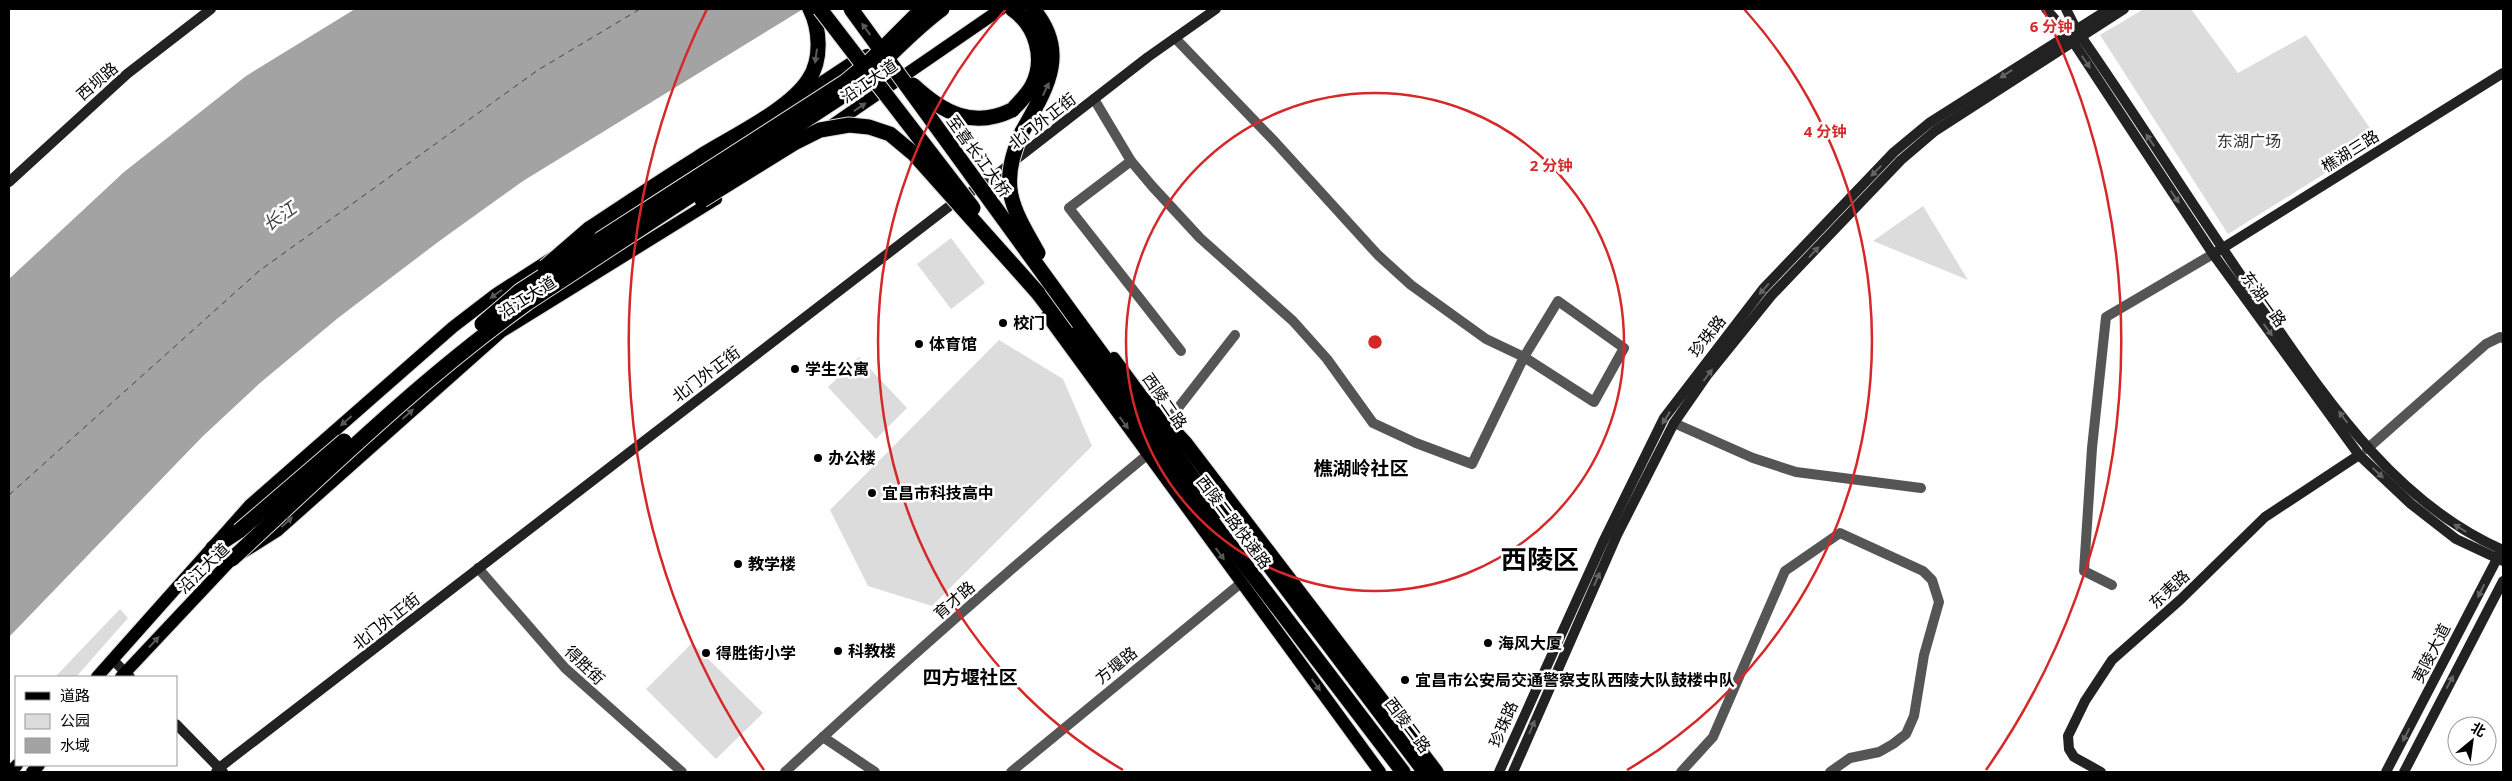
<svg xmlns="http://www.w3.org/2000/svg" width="2512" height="781" viewBox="0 0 2512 781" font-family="'Noto Sans','Noto Sans SC',sans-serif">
<rect width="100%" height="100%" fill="#fff"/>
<g fill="#dcdcdc">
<path d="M2144 9H2191L2238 73 2306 35 2378 140 2228 234 2100 35Z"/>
<path d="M1923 206 1968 280 1873 241Z"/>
<path d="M951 238 985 283 951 309 917 264Z"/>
<path d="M999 340 1063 379 1092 446 932 606 868 586 830 510Z"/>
<path d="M859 357 907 408 876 439 828 387Z"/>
<path d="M120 609 128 618 76 677H55Z"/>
<path d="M692 643 763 713 716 759 646 689Z"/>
</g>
<path fill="#a3a3a3" d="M355 9H803L523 181 438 242 338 318 260 383 202 437 9 637V279L124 172 246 76Z"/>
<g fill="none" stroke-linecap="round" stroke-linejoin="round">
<path stroke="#444" stroke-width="1" stroke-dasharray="6 5" stroke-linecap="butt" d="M9 495 259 271 538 70 640 9"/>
<g stroke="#dbdbdb" stroke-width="14">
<g id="primary">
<path d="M795 100 854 61 867 55"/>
<path d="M828 128 1001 9"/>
<path d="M1047 316 1380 772"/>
<path d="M1114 358 1151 408"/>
<path d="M1214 495 1423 772"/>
<path d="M97 677 250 505 453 327 496 294 552 258"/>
<path d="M121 677 232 559 277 531 501 332 716 199"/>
<path d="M10 772 17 765"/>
<path d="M32 772 39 765"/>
</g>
</g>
<g stroke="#dbdbdb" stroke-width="17">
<g id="highway">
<path d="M1012 9C1036 25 1046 59 1032 86 1027 95 1020 102 1012 110"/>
<path d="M1022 132C1046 89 1070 53 1033 9"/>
<path d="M589 229C625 205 661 181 698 158 729 138 790 110 809 79 822 59 820 29 810 9"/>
<path d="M1038 293 1403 772"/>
<path d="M1079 323 1217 511"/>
<path d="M1146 401 1185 443 1436 772"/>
<path d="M213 548 239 531"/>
</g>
</g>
<g stroke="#555" stroke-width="10">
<path d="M1094 99 1131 161 1152 186 1200 238 1293 321 1327 359 1373 423 1416 443 1472 464 1524 357 1486 339 1411 285 1378 255 1276 143 1175 38"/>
<path d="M1131 161 1069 208 1181 351"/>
<path d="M1558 301 1624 348 1594 402 1524 357Z"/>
<path d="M1674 423 1753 458 1796 472 1921 488"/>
<path d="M1164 426 1235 335"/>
<path d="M2367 449 2486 344 2500 337 2503 338"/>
<path d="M478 568 565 668 682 772"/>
<path d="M2112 585 2084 571 2092 448 2106 317 2213 254"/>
<path d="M823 737 875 772"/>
<path d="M785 772C903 663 1023 557 1147 455"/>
<path d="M1011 772 1241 583"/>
<path d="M1681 772 1713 737 1785 571 1840 533 1923 571 1932 580 1939 602 1924 655 1914 716 1906 734 1893 744 1879 752 1850 758 1830 772"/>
</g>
<g stroke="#222" stroke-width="10">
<path d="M2046 9 2068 34 2213 254 2359 455 2411 504 2456 539 2503 561"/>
<path d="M2066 9 2076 29C2139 119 2197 213 2260 303 2326 398 2393 502 2503 550"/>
<path d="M9 182 127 74 211 9"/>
<path d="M2218 251 2503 73"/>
<path d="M113 660 130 677"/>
<path d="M176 724 223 772"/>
<path d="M216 772 219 768 960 198 983 185 1148 57 1216 9"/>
<path d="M1499 772 1603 542 1664 418 1763 289 1894 152 1929 123 2109 9"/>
<path d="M1513 772 1617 535 1674 423 1708 374 1771 296 1901 160 1935 131 2124 9"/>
<path d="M2101 772 2074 757 2069 749 2068 736 2085 701 2112 660 2180 600 2265 517 2359 455"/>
<path d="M2386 772 2500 553"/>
<path d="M2404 772 2503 581"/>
</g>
<use href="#primary" stroke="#000" stroke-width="12"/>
<use href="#highway" stroke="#000" stroke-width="15"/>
<g stroke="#dbdbdb" stroke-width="17" stroke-linecap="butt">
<g id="highway-bridge">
<path d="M820 9 973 208"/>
<path d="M851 9 1079 323"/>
<path d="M913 85C943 113 973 129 1012 110"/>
<path d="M1022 132C998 185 1011 206 1038 253"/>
<path d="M702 200 794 143 820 130 849 125 869 127 890 134 914 154 1038 293"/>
<path d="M545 267 589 229"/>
<path d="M482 324 520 291 845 82 868 63 922 9"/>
<path d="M239 531 344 441"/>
<path d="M232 559C327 471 421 379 527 303L850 91C883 65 909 33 942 9"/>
</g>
</g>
<use href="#highway-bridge" stroke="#000" stroke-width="15"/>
</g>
<defs><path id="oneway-solid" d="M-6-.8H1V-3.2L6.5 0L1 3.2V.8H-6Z" transform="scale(1.25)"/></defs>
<g fill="#595959">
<use href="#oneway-solid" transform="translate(866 29) rotate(-126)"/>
<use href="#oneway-solid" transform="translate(816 56) rotate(98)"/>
<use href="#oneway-solid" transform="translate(1046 89) rotate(-65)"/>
<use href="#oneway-solid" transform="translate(860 107) rotate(-34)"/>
<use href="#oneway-solid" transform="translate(496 294) rotate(145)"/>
<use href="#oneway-solid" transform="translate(408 414) rotate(-42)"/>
<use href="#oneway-solid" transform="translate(346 421) rotate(139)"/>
<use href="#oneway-solid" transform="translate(1124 423) rotate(54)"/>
<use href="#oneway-solid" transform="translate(287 522) rotate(-42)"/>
<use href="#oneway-solid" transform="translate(1220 554) rotate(54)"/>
<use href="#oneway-solid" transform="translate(154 642) rotate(-47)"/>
<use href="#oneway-solid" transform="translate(1316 685) rotate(54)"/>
</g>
<g fill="#646464">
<use href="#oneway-solid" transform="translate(2086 62) rotate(56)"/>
<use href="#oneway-solid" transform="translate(2006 74) rotate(147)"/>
<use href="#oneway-solid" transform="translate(2150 140) rotate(-124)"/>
<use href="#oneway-solid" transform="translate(1876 171) rotate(134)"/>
<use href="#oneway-solid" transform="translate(2175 197) rotate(56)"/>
<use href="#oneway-solid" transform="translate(1814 252) rotate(-47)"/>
<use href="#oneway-solid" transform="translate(1764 289) rotate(131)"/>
<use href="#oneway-solid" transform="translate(2268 330) rotate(54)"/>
<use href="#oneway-solid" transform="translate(1708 375) rotate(-53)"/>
<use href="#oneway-solid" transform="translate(2343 417) rotate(-127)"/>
<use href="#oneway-solid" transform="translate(1666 418) rotate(122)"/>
<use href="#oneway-solid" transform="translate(2378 473) rotate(43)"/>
<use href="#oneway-solid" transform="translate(2460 528) rotate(-148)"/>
<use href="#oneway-solid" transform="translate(1597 579) rotate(-66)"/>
<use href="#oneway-solid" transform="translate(2481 591) rotate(117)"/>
<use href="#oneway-solid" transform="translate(2450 682) rotate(-62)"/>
<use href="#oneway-solid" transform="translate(1532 727) rotate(-67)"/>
<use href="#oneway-solid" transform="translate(2406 735) rotate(117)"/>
</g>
<g fill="none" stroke="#d62828" stroke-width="2.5">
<circle cx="1375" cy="342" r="249"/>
<path d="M1123 770A497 497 0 0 1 1006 9M1744 9A497 497 0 0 1 1627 770"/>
<path d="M764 770A746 746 0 0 1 707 9M2043 9A746 746 0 0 1 1986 770"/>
</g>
<g fill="#000" stroke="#fff" stroke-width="2">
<circle cx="1003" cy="323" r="5"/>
<circle cx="919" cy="344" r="5"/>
<circle cx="795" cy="369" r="5"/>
<circle cx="818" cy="458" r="5"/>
<circle cx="872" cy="493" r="5"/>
<circle cx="738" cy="564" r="5"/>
<circle cx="1488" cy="643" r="5"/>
<circle cx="838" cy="651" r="5"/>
<circle cx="706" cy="653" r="5"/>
<circle cx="1405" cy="680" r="5"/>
</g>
<g text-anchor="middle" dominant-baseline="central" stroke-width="5" stroke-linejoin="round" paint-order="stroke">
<g font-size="16" fill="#000" stroke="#fff">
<text transform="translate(97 81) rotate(-41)">西坝路</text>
<text transform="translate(869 81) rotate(-34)">沿江大道</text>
<text transform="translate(1042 121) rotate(-38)">北门外正街</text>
<text transform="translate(2350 151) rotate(-32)">樵湖三路</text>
<text transform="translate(979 156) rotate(54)">至喜长江大桥</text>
<text transform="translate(527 297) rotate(-32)">沿江大道</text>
<text transform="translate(2264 299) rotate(54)">东湖一路</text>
<text transform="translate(1707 336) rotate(-52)">珍珠路</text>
<text transform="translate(706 374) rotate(-37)">北门外正街</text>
<text transform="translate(1165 401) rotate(55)">西陵二路</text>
<text transform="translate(1234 522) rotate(53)">西陵二路快速路</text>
<text transform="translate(203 568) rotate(-44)">沿江大道</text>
<text transform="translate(2169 589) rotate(-43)">东夷路</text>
<text transform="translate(954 600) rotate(-41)">育才路</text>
<text transform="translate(386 621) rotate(-38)">北门外正街</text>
<text transform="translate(2431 653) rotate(-63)">夷陵大道</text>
<text transform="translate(585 665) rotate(44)">得胜街</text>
<text transform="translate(1116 665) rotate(-39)">方堰路</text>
<text transform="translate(1503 724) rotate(-67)">珍珠路</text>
<text transform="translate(1408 725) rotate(53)">西陵二路</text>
</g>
<g font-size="16" fill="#333" stroke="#fff">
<text x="2249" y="141">东湖广场</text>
</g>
<g font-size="16" font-weight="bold" fill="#000" stroke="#fff" text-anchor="start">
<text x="1013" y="323">校门</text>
<text x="929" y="344">体育馆</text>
<text x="805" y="369">学生公寓</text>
<text x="828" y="458">办公楼</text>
<text x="882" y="493">宜昌市科技高中</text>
<text x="748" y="564">教学楼</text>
<text x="1498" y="643">海风大厦</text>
<text x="848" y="651">科教楼</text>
<text x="716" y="653">得胜街小学</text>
<text x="1415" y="680">宜昌市公安局交通警察支队西陵大队鼓楼中队</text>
</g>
<g font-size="18" font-style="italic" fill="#444" stroke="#fff">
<text transform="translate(279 216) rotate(-35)">长江</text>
</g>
<g font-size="19" font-weight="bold" fill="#000" stroke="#fff">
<text x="1361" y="468">樵湖岭社区</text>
<text x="970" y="677">四方堰社区</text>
</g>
<g font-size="26" font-weight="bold" fill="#000" stroke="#fff">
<text x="1540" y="559">西陵区</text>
</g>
</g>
<circle cx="1375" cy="342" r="8" fill="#d62828" stroke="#fff" stroke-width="2.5"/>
<g font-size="15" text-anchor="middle" font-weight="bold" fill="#d62828" stroke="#fff" stroke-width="5" stroke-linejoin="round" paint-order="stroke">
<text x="2051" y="32">6 分钟</text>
<text x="1825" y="137">4 分钟</text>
<text x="1551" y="171">2 分钟</text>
</g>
<rect width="2512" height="781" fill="none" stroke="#000000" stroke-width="20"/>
<rect x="15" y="676" width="162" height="90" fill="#ffffff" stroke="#999999"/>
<rect x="25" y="692" width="25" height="8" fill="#000000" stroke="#999999"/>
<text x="60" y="701" font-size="15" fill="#000000">道路</text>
<rect x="25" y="714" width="25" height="15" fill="#dcdcdc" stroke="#999999"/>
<text x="60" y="726" font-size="15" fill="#000000">公园</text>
<rect x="25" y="738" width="25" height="15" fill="#a3a3a3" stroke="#999999"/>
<text x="60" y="751" font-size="15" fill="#000000">水域</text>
<g transform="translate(2472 741) rotate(29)"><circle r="24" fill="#ffffff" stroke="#999999"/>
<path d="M0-4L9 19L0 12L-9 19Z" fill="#000000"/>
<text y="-8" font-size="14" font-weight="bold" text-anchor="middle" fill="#000000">北</text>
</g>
</svg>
